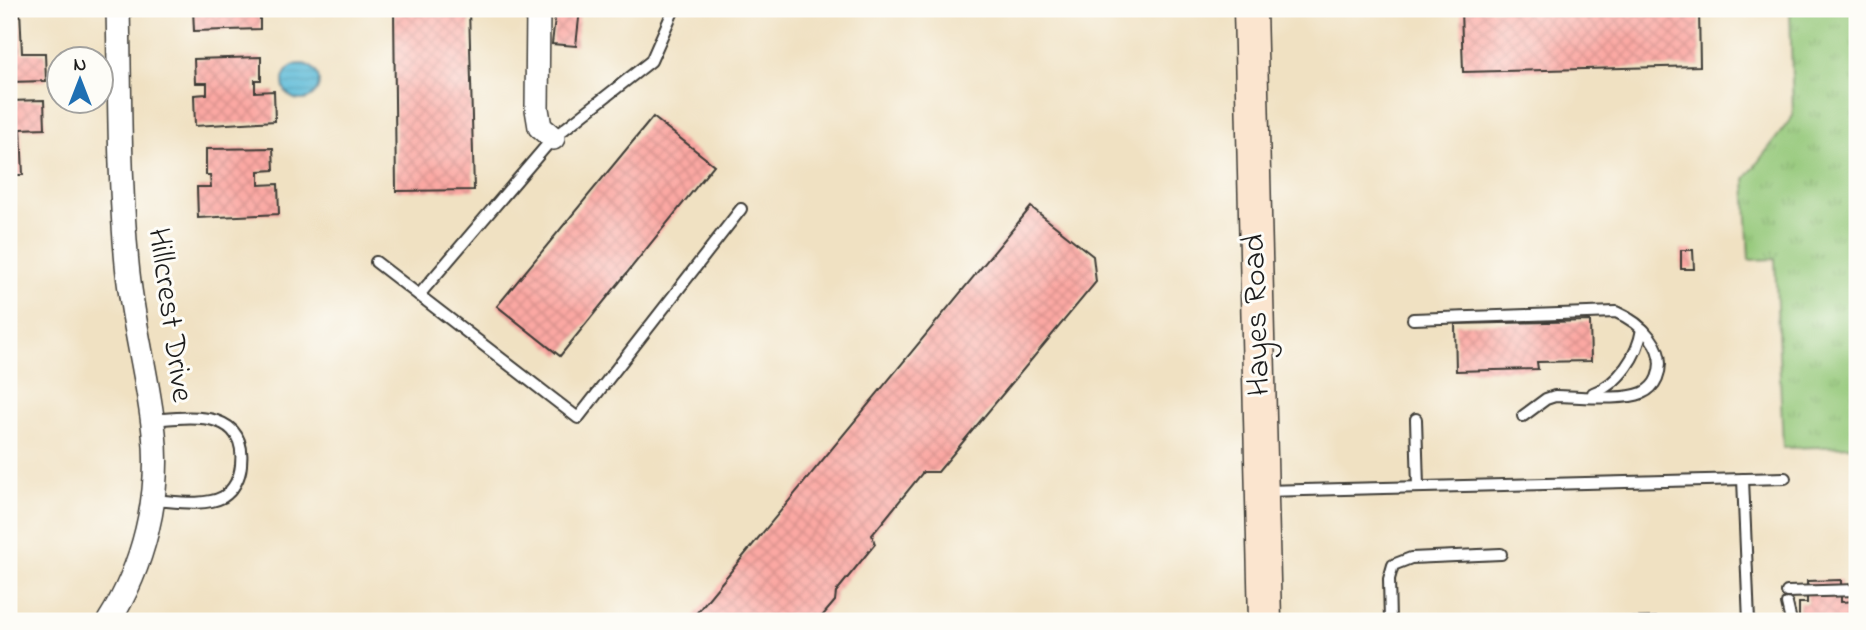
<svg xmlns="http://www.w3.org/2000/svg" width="1866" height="630" viewBox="0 0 1866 630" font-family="'Indie Flower',sans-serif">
<defs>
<pattern id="grass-tufts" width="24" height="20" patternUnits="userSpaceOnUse" patternTransform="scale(1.75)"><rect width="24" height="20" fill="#94c879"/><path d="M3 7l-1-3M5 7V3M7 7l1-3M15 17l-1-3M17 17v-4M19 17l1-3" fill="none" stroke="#7fab68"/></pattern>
<pattern id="water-rules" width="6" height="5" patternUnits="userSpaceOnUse" patternTransform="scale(1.75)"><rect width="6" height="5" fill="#58b9d7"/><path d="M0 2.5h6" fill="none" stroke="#4c9eb8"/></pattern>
<pattern id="building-cross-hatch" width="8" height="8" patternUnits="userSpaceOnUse" patternTransform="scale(1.75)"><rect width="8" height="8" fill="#fba8a3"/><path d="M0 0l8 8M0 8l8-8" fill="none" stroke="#d7908c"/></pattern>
</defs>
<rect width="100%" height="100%" fill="#fdfcf7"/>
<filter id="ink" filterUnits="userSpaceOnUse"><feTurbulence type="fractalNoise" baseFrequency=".0143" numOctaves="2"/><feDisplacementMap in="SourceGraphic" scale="14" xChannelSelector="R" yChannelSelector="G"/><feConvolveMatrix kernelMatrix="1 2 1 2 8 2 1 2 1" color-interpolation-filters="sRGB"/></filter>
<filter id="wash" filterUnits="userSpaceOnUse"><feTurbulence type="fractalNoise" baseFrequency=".00686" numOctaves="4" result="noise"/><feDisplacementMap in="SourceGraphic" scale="28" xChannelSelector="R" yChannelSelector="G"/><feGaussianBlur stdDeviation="1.57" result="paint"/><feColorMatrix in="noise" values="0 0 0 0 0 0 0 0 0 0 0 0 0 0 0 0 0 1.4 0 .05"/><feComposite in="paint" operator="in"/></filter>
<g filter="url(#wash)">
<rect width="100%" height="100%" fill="#f0e1c2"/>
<path fill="url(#grass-tufts)" stroke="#58724a" stroke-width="2" d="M1790 9H1857V446L1783 448 1775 259 1749 260 1745 179 1793 116Z"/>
<circle fill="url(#water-rules)" stroke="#3a6a7a" stroke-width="2" cx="301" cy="82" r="18"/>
<g id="blocks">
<g fill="url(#building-cross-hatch)">
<path d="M9 9H20L22 53H45L46 81 9 82Z"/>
<path d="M193 9H260V29L194 31Z"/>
<path d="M394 9H469L474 190 396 191Z"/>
<path d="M556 9H580L576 46 552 44Z"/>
<path d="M1461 9H1699L1700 66 1463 72Z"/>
<path d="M261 57V80H255V92L274 91 275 121 195 126 194 95 207 94V83H195L194 59Z"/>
<path d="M44 100 45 128 21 129 23 175H9V101Z"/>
<path d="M653 117 714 165 560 356 497 306Z"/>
<path d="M273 148 274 170 259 171V185L278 184 279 214 198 218 197 187H211L210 175H206V149Z"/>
<path d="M1031 207 1093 256 1096 282 938 472H923L872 535 875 544 836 592 835 601 818 621H690Z"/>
<path d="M1681 250H1693L1694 269H1681Z"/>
<path d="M1590 321 1591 361 1537 362 1538 369 1456 371 1455 324Z"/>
<path d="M1841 580V602L1857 601V621H1799V603H1807V581Z"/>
<path d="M1661 617V621H1624V618Z"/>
</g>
</g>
</g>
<g filter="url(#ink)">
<use href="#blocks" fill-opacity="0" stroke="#3c3a35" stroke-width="2"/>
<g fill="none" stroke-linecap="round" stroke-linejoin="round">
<g stroke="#3c3a35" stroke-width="14">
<g id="lane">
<path d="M376 262 578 418 741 209"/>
<path d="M419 295 553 138 651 61 674 9"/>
<path d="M1413 319 1616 312C1641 323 1669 348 1657 378 1654 385 1649 390 1642 393 1623 401 1577 396 1555 396L1546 399 1523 416"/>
<path d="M1593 393C1619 384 1638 355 1642 329"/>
<path d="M1416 419 1418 487"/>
<path d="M152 420C190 417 247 408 241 465 240 477 234 490 223 497 204 507 173 501 152 500"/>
<path d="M1743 479 1749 621"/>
<path d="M1264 491 1785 478"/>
<path d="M1787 592 1857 590"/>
<path d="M1787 604 1791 621"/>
<path d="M1390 621 1389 579 1393 565 1411 558 1501 554"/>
</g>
</g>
<g stroke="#3c3a35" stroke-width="26">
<g id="street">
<path d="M538 9 537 109 540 127 553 138"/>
<path d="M109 621C143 567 161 497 154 433 148 376 132 321 127 264 119 180 120 94 118 9"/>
</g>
</g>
<g stroke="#3c3a35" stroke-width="35">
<path id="secondary" d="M1250 9 1265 621"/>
</g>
<use href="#lane" stroke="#fff" stroke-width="10"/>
<use href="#street" stroke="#fff" stroke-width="23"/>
<use href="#secondary" stroke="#fbe5cf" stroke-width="32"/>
</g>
</g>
<g text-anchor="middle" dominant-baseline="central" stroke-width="6" stroke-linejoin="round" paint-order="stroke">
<g font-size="32" fill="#1c1c1c" stroke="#fdfcf7">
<text transform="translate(169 315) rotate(82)">Hillcrest Drive</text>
<text transform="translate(1258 315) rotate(-92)">Hayes Road</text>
</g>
</g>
<rect width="1866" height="630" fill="none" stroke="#fdfcf7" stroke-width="35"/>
<g transform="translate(80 80)"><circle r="33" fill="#fdfcf7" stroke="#a3a29f" stroke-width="2"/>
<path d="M0-5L12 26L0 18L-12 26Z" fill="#1f6fb2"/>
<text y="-10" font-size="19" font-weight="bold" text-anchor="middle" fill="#1c1c1c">N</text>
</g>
</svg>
